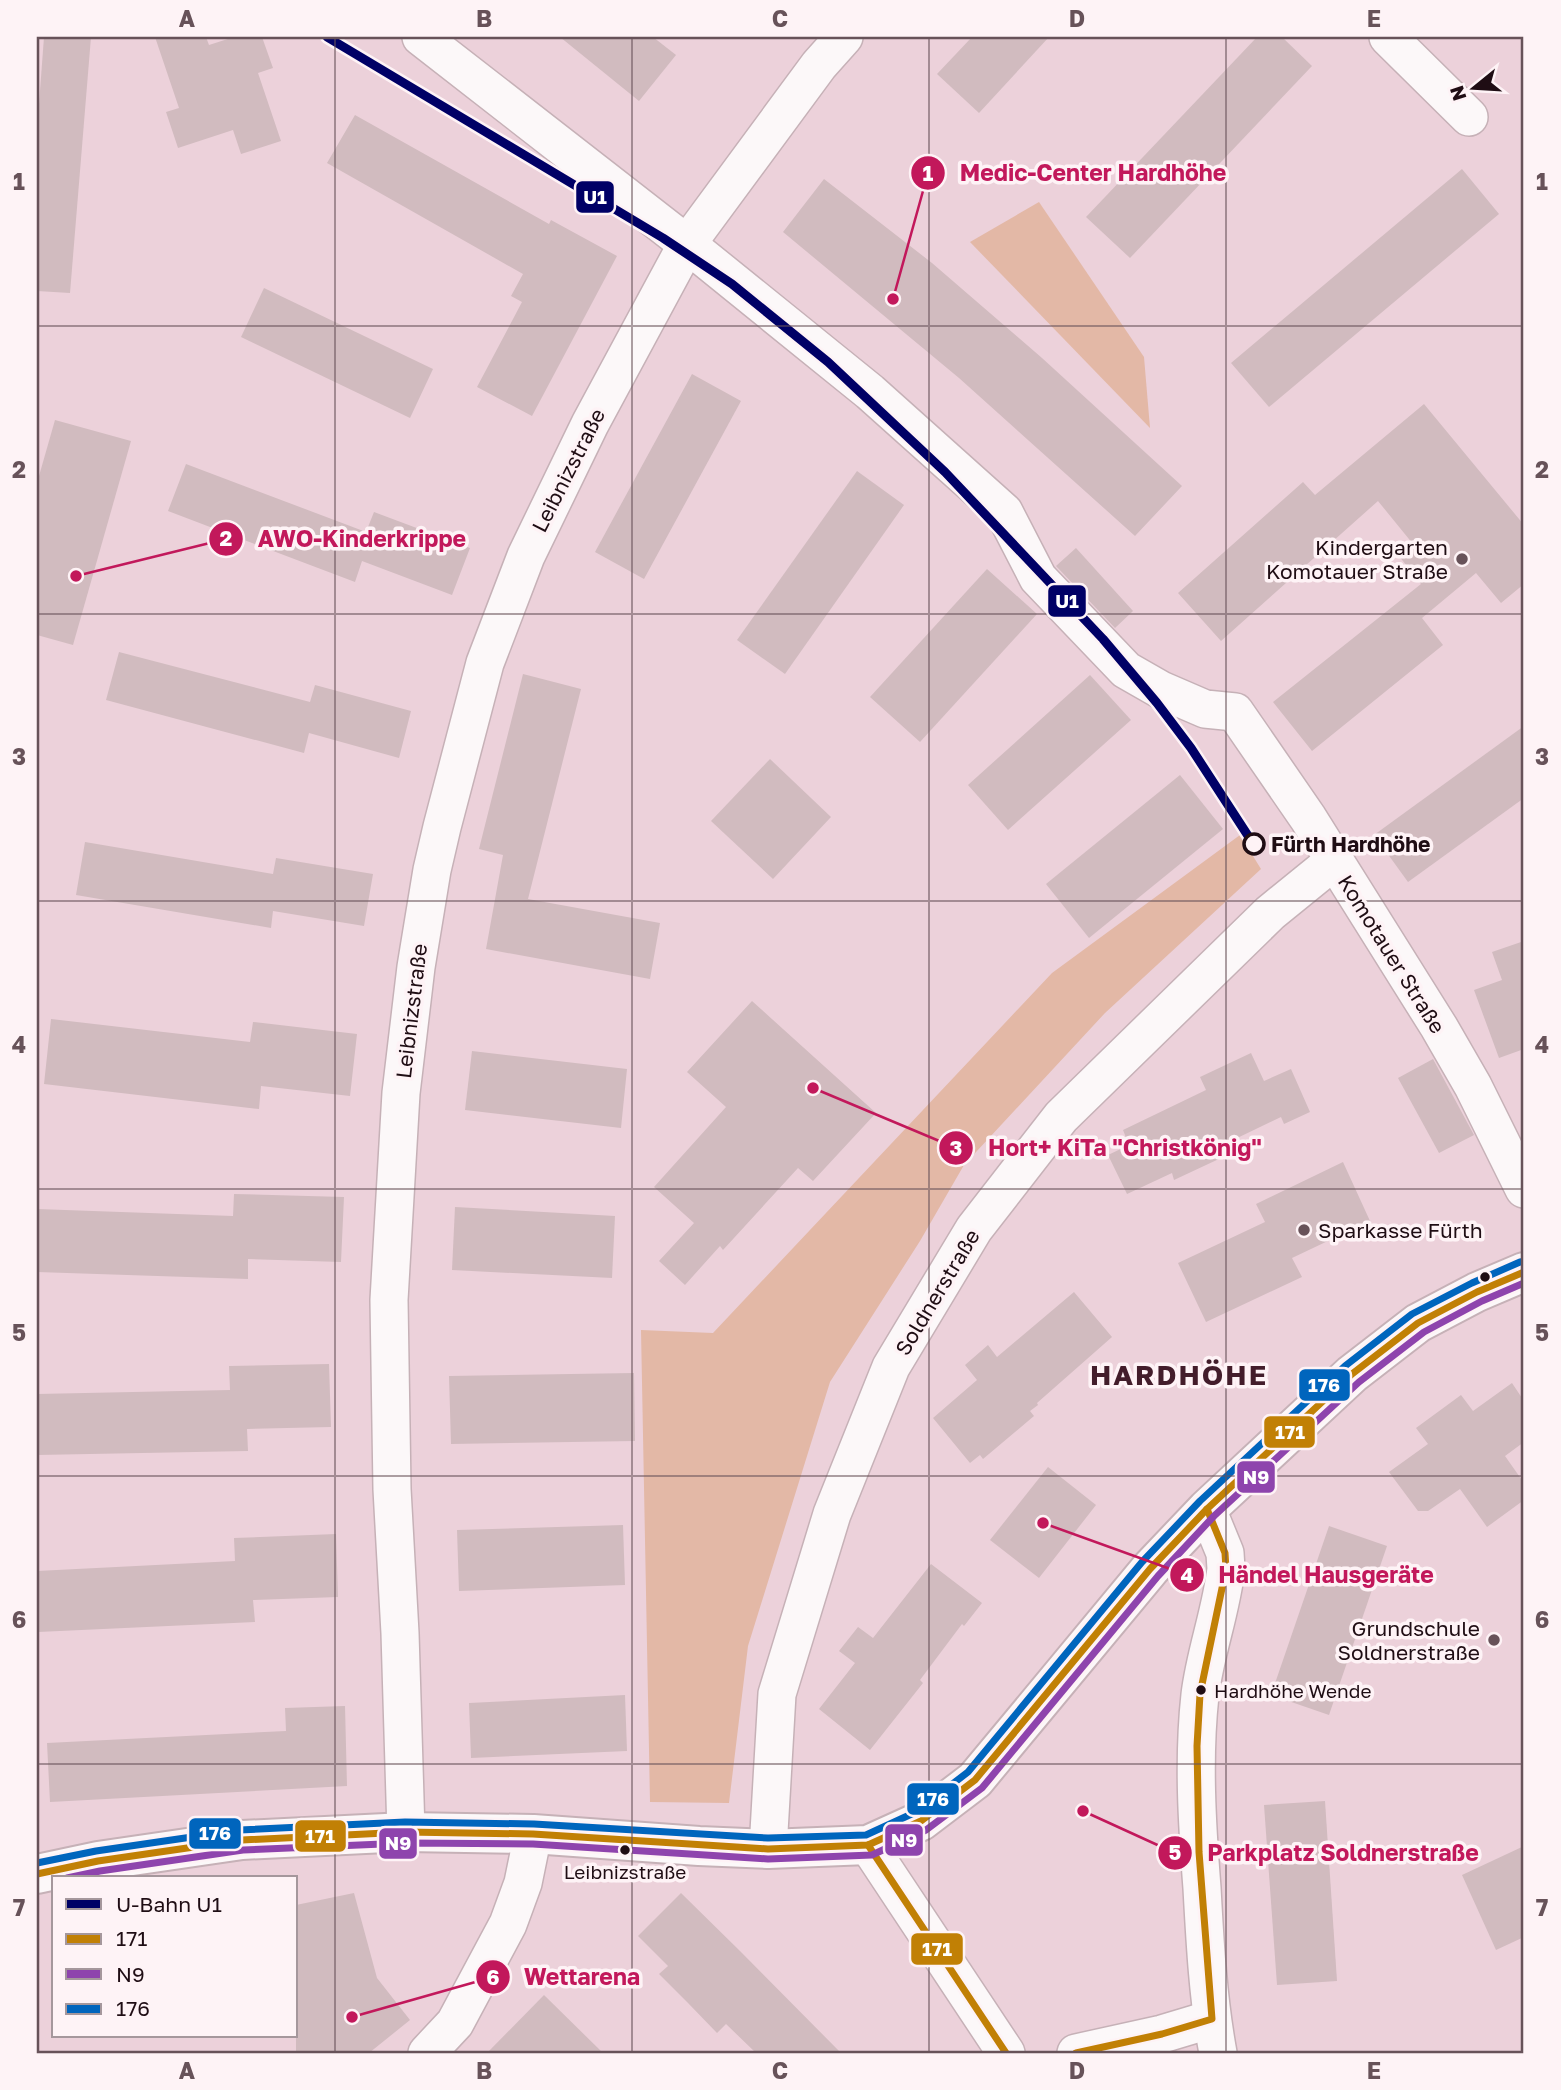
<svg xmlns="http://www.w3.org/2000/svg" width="1561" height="2090" viewBox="0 0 1561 2090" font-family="'Golos Text',sans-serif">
<rect width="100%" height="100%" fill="#ecd1da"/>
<g fill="#e3b8a6">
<path d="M1039 202 1144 357 1150 428 970 242Z"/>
<path d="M1240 835 1261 869 1105 1013 964 1165 920 1241 830 1382 748 1646 729 1803 650 1802 641 1330 713 1333 1052 973Z"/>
</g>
<g fill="#d1bbbf">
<path d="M44 37H91L70 293 37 291V131Z"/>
<path d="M155 37H206L209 45 234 37H262L273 68 258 73 281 141 241 154 233 130 178 148 166 112 179 108Z"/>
<path d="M560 37H653L676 55 639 101Z"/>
<path d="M972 37H1049L979 113 937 74Z"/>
<path d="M1257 37H1282L1312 66 1130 258 1086 217Z"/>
<path d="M355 115 549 224 551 220 617 256 532 416 477 387 522 302 511 296 523 274 327 163Z"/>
<path d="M1462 169 1499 214 1269 407 1231 363Z"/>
<path d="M824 179 932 263 1042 358 1182 486 1135 536 959 378 783 232Z"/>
<path d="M264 288 433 369 410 418 241 337Z"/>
<path d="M692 374 741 401 644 579 595 552Z"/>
<path d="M1424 404 1524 525V584L1501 603 1476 573 1422 618 1443 645 1312 751 1273 702 1421 584 1399 556 1413 544 1378 501 1221 641 1178 593 1303 482 1315 495Z"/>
<path d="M55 420 131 441 73 645 37 635V483Z"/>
<path d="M186 464 366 532 374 512 470 548 452 595 362 561 355 582 168 511Z"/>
<path d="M857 471 904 505 785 674 737 640Z"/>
<path d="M1076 548 1133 611 1115 628 1056 566Z"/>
<path d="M987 569 1037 614 920 742 870 697Z"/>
<path d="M119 652 310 702 315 685 411 711 399 758 309 733 304 753 106 700Z"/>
<path d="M523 674 581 689 528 899 660 923 650 979 486 949 503 855 479 849Z"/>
<path d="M1090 675 1131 720 1008 830 968 785Z"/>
<path d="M1524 726V798L1408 882 1374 835Z"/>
<path d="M770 759 831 817 773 879 711 821Z"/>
<path d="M1180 775 1223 829 1089 938 1046 884Z"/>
<path d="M85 842 273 874 276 858 373 874 364 926 273 911 271 928 76 895Z"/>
<path d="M1524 941V1049L1499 1058 1474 990 1502 980 1492 952Z"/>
<path d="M752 1001 876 1113 813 1181 798 1168 723 1250 720 1246 685 1285 659 1261 694 1223 654 1187 726 1107 687 1072Z"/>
<path d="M51 1019 250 1042 253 1022 357 1034 350 1096 261 1086 259 1109 44 1084Z"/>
<path d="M472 1051 627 1069 621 1128 465 1110Z"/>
<path d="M1251 1053 1264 1081 1291 1069 1310 1112 1284 1124 1281 1117 1231 1141 1236 1151 1174 1180 1172 1173 1127 1194 1108 1155 1129 1145 1123 1130 1206 1090 1200 1077Z"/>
<path d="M1433 1059 1474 1135 1439 1153 1398 1078Z"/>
<path d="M1343 1162 1370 1221 1292 1258 1302 1277 1206 1322 1178 1263 1265 1222 1256 1204Z"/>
<path d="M234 1194 344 1197 341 1262 248 1259V1279L37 1272V1209L233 1216Z"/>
<path d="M455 1207 615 1216 612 1278 452 1270Z"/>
<path d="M1074 1292 1112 1337 1037 1403 1038 1405 1030 1411 1034 1416 983 1459 980 1455 970 1463 933 1418 977 1380 965 1365 988 1345 997 1357Z"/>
<path d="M329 1364 331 1427 247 1429 248 1451 37 1455V1394L230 1390 229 1366Z"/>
<path d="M634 1373 635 1441 451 1444 449 1376Z"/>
<path d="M1512 1383 1524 1401V1442L1505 1456 1524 1483V1500L1487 1527 1460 1489 1428 1511H1418L1389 1472 1428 1444 1416 1428 1461 1395 1473 1411Z"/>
<path d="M1048 1467 1096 1505 1039 1578 990 1540Z"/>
<path d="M623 1525 625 1585 459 1591 457 1530Z"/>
<path d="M1329 1526 1387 1546 1329 1715 1271 1695Z"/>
<path d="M336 1534 338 1597 253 1600 255 1622 38 1632 37 1571 235 1561 234 1538Z"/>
<path d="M931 1564 982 1603 964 1626 962 1624 920 1680 923 1683 870 1750 819 1709 855 1663 839 1651 858 1627 873 1638Z"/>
<path d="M625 1695 627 1751 471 1758 469 1703Z"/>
<path d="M345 1706 347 1786 50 1802 47 1743 286 1731 285 1708Z"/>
<path d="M1325 1801 1337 1981 1277 1985 1264 1805Z"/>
<path d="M1524 1846V1937L1496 1950 1462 1875Z"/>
<path d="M354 1893 377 1978 410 2020 369 2053H296V1905Z"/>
<path d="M681 1893 740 1951 841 2053H756L726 2024 717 2033 688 2003 659 1974 668 1966 638 1936Z"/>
<path d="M544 1995 603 2053H487Z"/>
</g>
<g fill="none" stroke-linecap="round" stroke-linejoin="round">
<g stroke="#c6b1b7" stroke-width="40">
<g id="street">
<path d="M421 37 687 244 870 392 1004 512 1038 578 1126 670 1161 690 1205 709 1235 712 1308 818 1439 1027 1473 1086 1524 1189"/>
<path d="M1388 37 1469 117"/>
<path d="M1207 1509 1225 1553 1226 1569C1221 1612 1205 1653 1200 1695 1193 1759 1197 1824 1202 1888 1205 1943 1208 1999 1218 2053"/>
<path d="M406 1832 400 1633 392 1489 389 1300 401 1093 416 967 432 870 442 827 485 663 526 556 590 424 687 244 819 65 844 37"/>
<path d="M868 1845 1006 2053"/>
<path d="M768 1849 777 1694 832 1514 891 1367 974 1229 1061 1117 1270 913 1334 861"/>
<path d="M427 2053 455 2023 508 1924 523 1883 533 1834"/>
<path d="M1076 2053 1162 2034 1212 2019"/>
</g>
</g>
<g stroke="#c6b1b7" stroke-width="42">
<path id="secondary" d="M37 1874 98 1861 242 1840 406 1832 533 1834 699 1846 768 1849 868 1845 921 1821 975 1780 1150 1569 1207 1509 1352 1374 1418 1323 1477 1292 1524 1272"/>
</g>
<use href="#street" stroke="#fcf8f9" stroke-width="37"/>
<use href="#secondary" stroke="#fcf8f9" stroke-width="38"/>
<g stroke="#fef3f6" stroke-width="12">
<g id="bus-1">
<path d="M868 1845 1006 2053"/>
<path d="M37 1874 98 1861 242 1840 406 1832 533 1834 768 1849 868 1845 921 1821 975 1780 1150 1569 1207 1509 1352 1374 1418 1323 1477 1292 1524 1272"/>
<path d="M1076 2053 1162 2034 1212 2019 1199 1852 1197 1746 1200 1694 1226 1569 1225 1553 1207 1509"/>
</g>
</g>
<g stroke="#fef3f6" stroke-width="12">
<path id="bus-2" d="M67 1878 100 1871 243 1850 406 1843 533 1844 768 1859 872 1855 926 1830 982 1788 1158 1576 1214 1516 1359 1382 1424 1332 1482 1301 1524 1283"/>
</g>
<g stroke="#fef3f6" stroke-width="12">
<path id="bus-3" d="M37 1863 96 1851 240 1830 405 1822 534 1824 768 1838 866 1835 916 1812 968 1772 1142 1562 1200 1501 1345 1366 1412 1314 1472 1283 1520 1262"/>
</g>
<use href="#bus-1" stroke="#c18005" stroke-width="7"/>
<use href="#bus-2" stroke="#8e44ad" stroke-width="7"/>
<use href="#bus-3" stroke="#0065bd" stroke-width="7"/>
<g stroke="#fef3f6" stroke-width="14">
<path id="metro-1" d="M327 37 663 238 732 284 828 362 945 472 1103 639 1157 703 1191 748 1256 848"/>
</g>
<use href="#metro-1" stroke="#006" stroke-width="9"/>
</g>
<path fill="none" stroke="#675259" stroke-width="2" stroke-opacity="0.55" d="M335 37V2053M632 37V2053M929 37V2053M1226 37V2053M37 326H1524M37 614H1524M37 901H1524M37 1189H1524M37 1476H1524M37 1764H1524"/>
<g fill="#675259" stroke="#fef3f6" stroke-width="2.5">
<circle cx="1462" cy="559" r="7"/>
<circle cx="1304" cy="1230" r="7"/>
<circle cx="1494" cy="1640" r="7"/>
</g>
<circle fill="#fef3f6" stroke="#1f0d14" stroke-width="3.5" cx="1254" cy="844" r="10"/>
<g fill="#1f0d14" stroke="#fef3f6" stroke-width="2.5">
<circle cx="1485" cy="1277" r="6"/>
<circle cx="1201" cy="1690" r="6"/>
<circle cx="625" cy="1850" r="6"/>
</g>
<g text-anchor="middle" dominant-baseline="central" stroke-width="7" stroke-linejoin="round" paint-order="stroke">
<g font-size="19" fill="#1f0d14" stroke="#fef3f6" text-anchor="start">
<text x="1214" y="1690">Hardhöhe Wende</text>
<text x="625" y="1871" text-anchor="middle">Leibnizstraße</text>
</g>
<g font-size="21" fill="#1f0d14" stroke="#fef3f6">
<text transform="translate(568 470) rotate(-63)">Leibnizstraße</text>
<text transform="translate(1392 954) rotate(58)">Komotauer Straße</text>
<text transform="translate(411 1011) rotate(-83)">Leibnizstraße</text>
<text transform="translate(937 1292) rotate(-59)">Soldnerstraße</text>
</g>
<g font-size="21" fill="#1f0d14" stroke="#fef3f6" text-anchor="end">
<text x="1448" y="547">Kindergarten<tspan x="1448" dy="24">Komotauer Straße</tspan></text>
<text x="1318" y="1230" text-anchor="start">Sparkasse Fürth</text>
<text x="1480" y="1628">Grundschule<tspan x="1480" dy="24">Soldnerstraße</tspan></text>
</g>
<g font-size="21" font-weight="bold" fill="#1f0d14" stroke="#fef3f6" text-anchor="start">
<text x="1271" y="844">Fürth Hardhöhe</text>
</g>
<g font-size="28" font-weight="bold" letter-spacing="2" fill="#431d2b" stroke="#fef3f6">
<text x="1179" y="1374">HARDHÖHE</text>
</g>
</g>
<path fill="none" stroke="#c2185b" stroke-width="2.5" d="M893 299L928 173M76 576L226 539M813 1088L956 1148M1043 1523L1187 1575M1083 1811L1175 1853M352 2017L493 1977"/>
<g fill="#c2185b" stroke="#fef3f6" stroke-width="2.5">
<circle cx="893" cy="299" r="7"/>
<circle cx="76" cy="576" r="7"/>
<circle cx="813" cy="1088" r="7"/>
<circle cx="1043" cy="1523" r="7"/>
<circle cx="1083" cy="1811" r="7"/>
<circle cx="352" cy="2017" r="7"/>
<circle cx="928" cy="173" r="18"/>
<circle cx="226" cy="539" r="18"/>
<circle cx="956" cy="1148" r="18"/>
<circle cx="1187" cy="1575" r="18"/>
<circle cx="1175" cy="1853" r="18"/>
<circle cx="493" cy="1977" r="18"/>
</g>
<g font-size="21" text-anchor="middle" font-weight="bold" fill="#fff">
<text x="928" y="181">1</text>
<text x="226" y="546">2</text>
<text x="956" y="1156">3</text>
<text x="1187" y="1583">4</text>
<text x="1175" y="1860">5</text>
<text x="493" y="1985">6</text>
</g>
<g font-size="23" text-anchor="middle" font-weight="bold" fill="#c2185b" stroke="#fef3f6" stroke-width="7" stroke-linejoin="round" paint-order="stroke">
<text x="1093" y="181">Medic-Center Hardhöhe</text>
<text x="362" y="547">AWO-Kinderkrippe</text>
<text x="1125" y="1156">Hort+ KiTa "Christkönig"</text>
<text x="1326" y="1583">Händel Hausgeräte</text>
<text x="1343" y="1861">Parkplatz Soldnerstraße</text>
<text x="582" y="1985">Wettarena</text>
</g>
<g stroke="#fef3f6" stroke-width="2.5">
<rect x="575" y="180" width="40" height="34" rx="7" fill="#006"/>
<rect x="1047" y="584" width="40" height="34" rx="7" fill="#006"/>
<rect x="1298" y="1368" width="53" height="34" rx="7" fill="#0065bd"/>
<rect x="1263" y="1415" width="53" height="34" rx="7" fill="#c18005"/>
<rect x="1236" y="1460" width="40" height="34" rx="7" fill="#8e44ad"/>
<rect x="906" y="1782" width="54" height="34" rx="7" fill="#0065bd"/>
<rect x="188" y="1817" width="54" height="33" rx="7" fill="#0065bd"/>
<rect x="294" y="1819" width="53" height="34" rx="7" fill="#c18005"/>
<rect x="884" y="1823" width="40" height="34" rx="7" fill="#8e44ad"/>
<rect x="378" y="1827" width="40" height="33" rx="7" fill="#8e44ad"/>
<rect x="910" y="1932" width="54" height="34" rx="7" fill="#c18005"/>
</g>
<g font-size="19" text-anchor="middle" font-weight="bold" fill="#fff">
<text x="595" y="204">U1</text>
<text x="1067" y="608">U1</text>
<text x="1324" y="1392">176</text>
<text x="1290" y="1439">171</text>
<text x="1256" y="1484">N9</text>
<text x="933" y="1806">176</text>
<text x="215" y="1840">176</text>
<text x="320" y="1843">171</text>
<text x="904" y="1847">N9</text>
<text x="398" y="1850">N9</text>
<text x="937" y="1956">171</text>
</g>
<rect width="1561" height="2090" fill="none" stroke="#fef3f6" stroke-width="77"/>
<rect x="52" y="1876" width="245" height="161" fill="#fef3f6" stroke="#a5979c" stroke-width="2"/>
<rect x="66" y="1899" width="35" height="10" fill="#000066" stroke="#a5979c" stroke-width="2"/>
<text x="116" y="1912" font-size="21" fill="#1f0d14">U-Bahn U1</text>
<rect x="66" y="1934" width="35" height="10" fill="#c18005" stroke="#a5979c" stroke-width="2"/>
<text x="116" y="1946" font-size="21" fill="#1f0d14">171</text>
<rect x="66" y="1969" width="35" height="10" fill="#8e44ad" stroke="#a5979c" stroke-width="2"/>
<text x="116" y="1982" font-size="21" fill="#1f0d14">N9</text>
<rect x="66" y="2004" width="35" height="10" fill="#0065bd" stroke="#a5979c" stroke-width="2"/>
<text x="116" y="2016" font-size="21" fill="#1f0d14">176</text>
<g transform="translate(1474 88) rotate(252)" stroke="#fef3f6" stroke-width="5" paint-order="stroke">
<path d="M0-5L12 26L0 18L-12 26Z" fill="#1f0d14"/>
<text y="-10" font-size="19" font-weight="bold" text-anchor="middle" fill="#1f0d14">N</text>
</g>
<rect x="38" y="38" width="1484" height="2014" fill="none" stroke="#675259" stroke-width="2.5"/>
<g font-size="23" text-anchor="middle" font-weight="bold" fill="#675259">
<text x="187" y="27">A</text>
<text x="484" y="27">B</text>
<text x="780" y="27">C</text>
<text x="1077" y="27">D</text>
<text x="1374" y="27">E</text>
<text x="19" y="190">1</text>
<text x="1542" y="190">1</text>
<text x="19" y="478">2</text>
<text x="1542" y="478">2</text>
<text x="19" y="765">3</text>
<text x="1542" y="765">3</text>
<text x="19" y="1053">4</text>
<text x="1542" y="1053">4</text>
<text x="19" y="1341">5</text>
<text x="1542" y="1341">5</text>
<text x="19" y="1628">6</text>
<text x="1542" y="1628">6</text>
<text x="19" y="1916">7</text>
<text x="1542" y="1916">7</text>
<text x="187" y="2079">A</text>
<text x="484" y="2079">B</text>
<text x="780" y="2079">C</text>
<text x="1077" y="2079">D</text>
<text x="1374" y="2079">E</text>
</g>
</svg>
